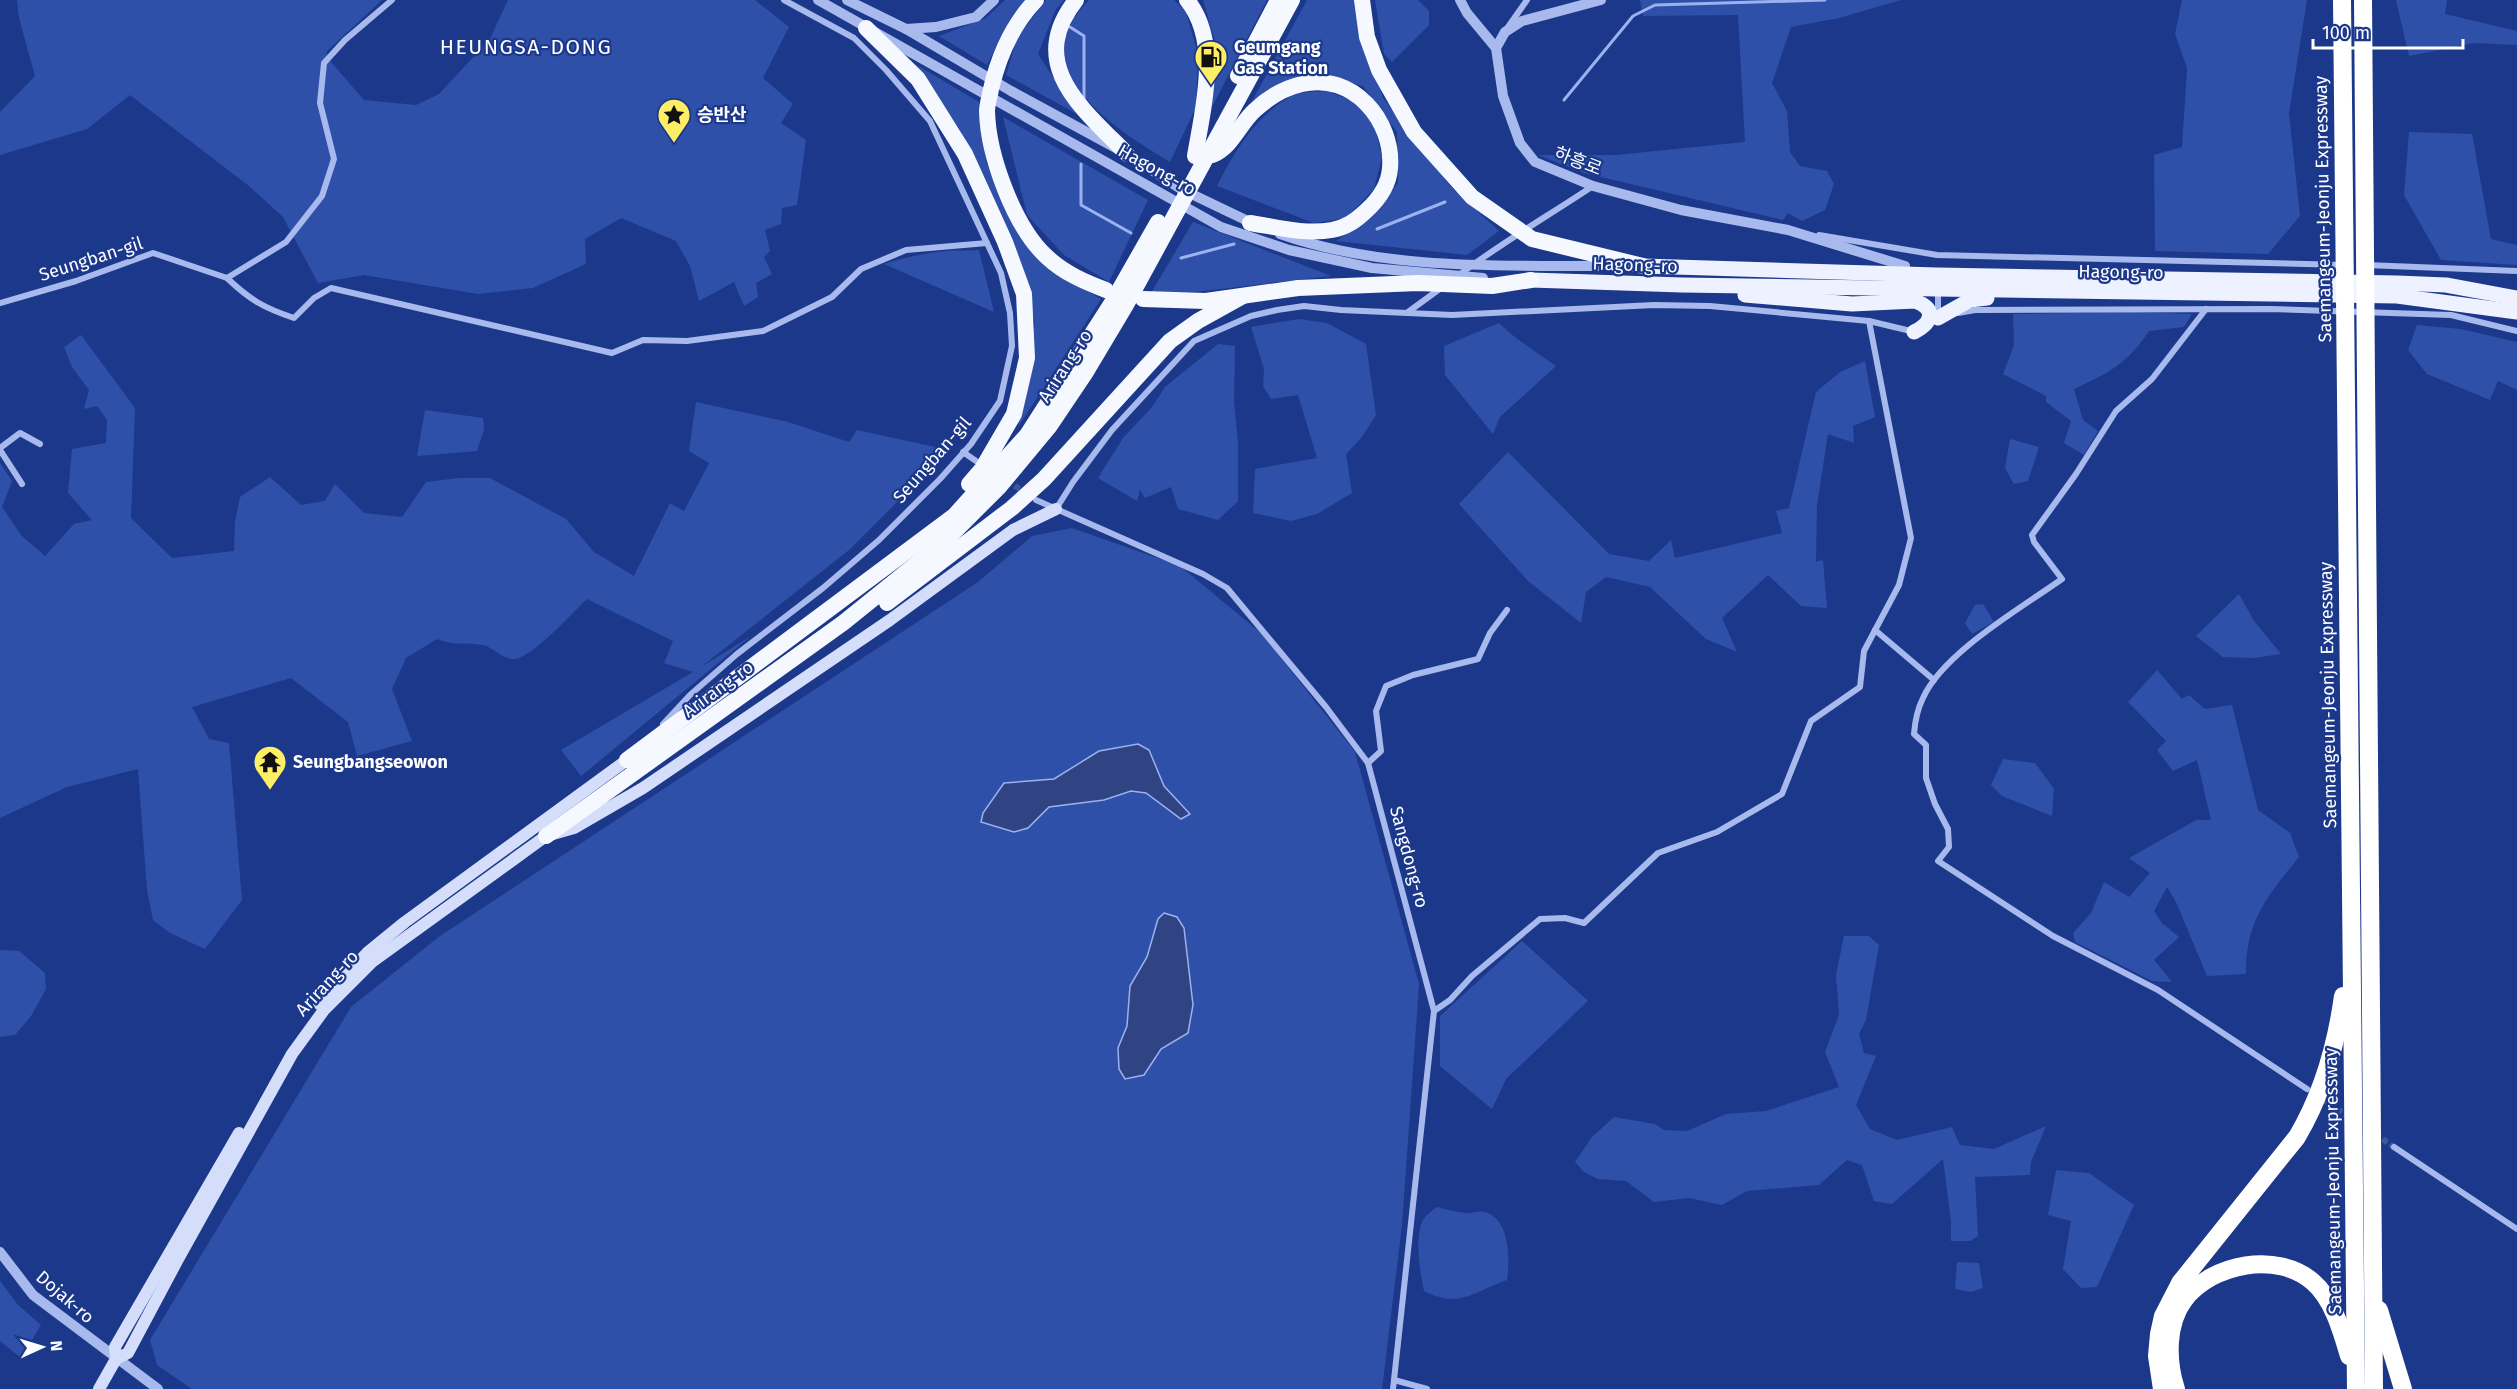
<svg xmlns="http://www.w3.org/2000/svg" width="2517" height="1389" viewBox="0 0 2517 1389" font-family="'Fira Sans','Noto Sans KR',sans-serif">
<rect width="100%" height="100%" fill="#1c388b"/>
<g fill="#2f50a9">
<path d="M17 0H382L326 52 331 62 364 100 416 105 439 94 490 39 508 0H755L789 27 763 78 793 104 781 123 806 140 797 205 782 208 781 224 765 230 770 251 764 257 772 274 756 283 758 297 744 306 734 282 699 301 690 266 676 241 621 218 585 239 586 264 533 288 478 294 364 275 318 283 283 217 249 186 130 95 87 129 0 155V112L35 76 19 18Z"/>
<path d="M1005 0H1026L1011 17 987 65 939 36 986 18Z"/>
<path d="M1046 0H1064L1056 9 1038 54 1077 114 1006 75 1017 38Z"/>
<path d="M1089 0H1174L1186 12 1198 54 1196 107 1170 162C1115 129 1019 69 1089 0Z"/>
<path d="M1203 0H1267L1212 107 1217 49Z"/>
<path d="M1307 0H1355L1383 98 1450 186 1499 231 1467 255 1336 241 1372 217 1398 183 1397 132 1363 86 1306 73 1251 103Z"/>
<path d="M1375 0H1418L1429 11V25L1392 62 1384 54Z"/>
<path d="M1640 0H1901L1839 18 1791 27 1772 83 1787 111 1790 152 1800 166 1827 171 1834 184 1825 210 1802 221 1788 213 1783 220 1584 173 1538 155H1616L1745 142 1738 15 1643 16Z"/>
<path d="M2182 0H2307L2289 113 2300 216 2268 254 2155 251 2154 155 2182 147 2187 68 2175 34Z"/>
<path d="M2396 0H2447L2445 14 2517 31V45L2474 43 2409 56Z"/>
<path d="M905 58 979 102 986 162 1019 236 1057 274 1101 299 1018 427 1035 323 1018 258 959 128Z"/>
<path d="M1327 91 1356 102 1373 119 1382 157 1374 189 1346 218 1314 223 1217 186C1234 152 1258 112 1294 95 1303 91 1317 92 1327 91Z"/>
<path d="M1003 117 1148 200 1109 282 1064 255 1027 215Z"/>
<path d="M2409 132 2472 134 2491 239 2517 245V265L2441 260 2404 195Z"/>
<path d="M1193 222 1331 276 1194 292 1151 293Z"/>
<path d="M979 250 994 312 884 264C904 258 925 253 946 251 957 250 968 251 979 250Z"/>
<path d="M2136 312 2192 314 2184 327 2149 331C2127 364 2110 372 2074 389L2083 420 2098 431 2084 455 2064 443 2071 421 2046 402V396L2003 374 2014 345 2013 314Z"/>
<path d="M1299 319 1327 323 1366 344 1376 415 1362 437 1346 454 1352 493 1317 514 1291 521 1253 513 1255 469 1317 458 1298 395 1271 399 1263 386 1264 369 1251 327Z"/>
<path d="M1499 323C1516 340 1537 352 1556 366L1500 417 1493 434 1445 375 1444 346Z"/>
<path d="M2417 325 2461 329 2517 342V390L2498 381 2490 400 2427 374 2408 350Z"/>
<path d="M81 335 135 408 131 518 172 558 234 551 235 522 240 497 270 477 301 505 325 501 335 484 364 513 402 517 426 482 459 478H490L566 519 594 552 634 576 670 503 684 511 709 463 689 451 696 402 788 422 849 442 857 430 949 450 849 550 701 667 751 636 581 776 561 750 693 672 664 663 673 641 587 599C573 612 530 661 512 659 501 658 493 647 483 645 466 642 454 646 437 639L406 658 392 689 412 741 357 756 348 722 291 678 192 707 209 739 229 743 242 900 205 949 170 933 153 920 147 890 138 769 67 787 0 818V463L12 481 2 507 21 535 45 556 74 524 92 520 68 493 72 449 106 443 107 420 97 406 84 409 89 390 72 367 64 347Z"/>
<path d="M1218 344 1235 346 1234 401 1238 443V501L1218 520 1178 509 1171 487 1145 498 1140 490 1137 501 1098 478 1123 438 1152 407 1165 387Z"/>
<path d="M1865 361 1875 417 1853 426 1854 443 1828 434 1817 505 1816 562 1823 560 1827 608 1801 606 1768 575 1722 618 1737 652 1706 639 1650 587 1606 577 1586 592 1581 623 1528 581 1459 504 1508 452 1609 554 1649 561 1671 540 1675 558 1782 533 1776 511 1789 508 1816 392 1840 372Z"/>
<path d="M425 410 483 418 484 429 477 451 417 456Z"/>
<path d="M2010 439 2039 447 2028 481 2014 484 2005 468Z"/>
<path d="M1072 528 1180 566 1262 634 1355 752 1419 984 1402 1225 1382 1389H192L157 1365 150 1340 351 1007 440 936 978 582 1032 536Z"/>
<path d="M2239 594 2254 621 2281 654 2254 658 2223 657 2196 636Z"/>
<path d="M1983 604 1994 622 1972 634 1965 623 1975 605Z"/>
<path d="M2157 670 2182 699 2189 695 2205 709 2232 705 2258 810 2290 833 2299 857C2268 895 2245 922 2246 974L2207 976 2176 902 2167 887 2154 911 2162 923 2179 937 2154 960 2172 982 2152 981 2075 942 2073 933 2091 913 2104 882 2129 897 2150 873 2129 858 2196 820H2211L2197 760 2173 771 2157 750 2166 741 2128 702Z"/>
<path d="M2003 759 2035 763 2054 789 2052 816 2002 796 1991 785Z"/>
<path d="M1844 936H1869L1879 945 1866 1020 1859 1034 1864 1053 1876 1056 1856 1105 1870 1129 1897 1140 1952 1127 1960 1145 1994 1149 2046 1126 2031 1162 2030 1175 1975 1177 1978 1236 1970 1241H1951V1221L1943 1159 1892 1204 1874 1201 1862 1165 1847 1160 1819 1185 1747 1191 1722 1205 1689 1198 1654 1202 1626 1181 1598 1179 1584 1172 1575 1162 1592 1137 1614 1117 1655 1124 1664 1130 1687 1131 1726 1114 1766 1111 1839 1087 1825 1052 1839 1015 1836 975Z"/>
<path d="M1522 941 1588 1001 1506 1079 1492 1109 1440 1066V1016Z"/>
<path d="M0 950 19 951 45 973 46 989 31 1016 15 1035 0 1037Z"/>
<path d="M2056 1170 2089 1173 2134 1205 2097 1287 2081 1288 2063 1269 2071 1221 2048 1215Z"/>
<path d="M1437 1207C1446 1209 1456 1212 1466 1213 1472 1214 1479 1210 1485 1212 1510 1219 1510 1259 1507 1280 1473 1292 1460 1309 1424 1291 1420 1271 1414 1240 1423 1220 1426 1215 1433 1210 1437 1207Z"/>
<path d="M1957 1262 1979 1263 1983 1288 1971 1292 1955 1289Z"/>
<path d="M0 1281 18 1305 41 1325 21 1358 0 1341Z"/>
</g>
<g fill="#304483" stroke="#9bb2ef" stroke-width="1.5">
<path d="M1138 744 1149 750 1164 786 1190 814 1181 819 1146 793 1131 791 1104 800 1049 807 1028 828 1014 832 981 822 983 813 1004 783 1054 779 1099 751Z"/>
<path d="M1164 913 1177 917 1184 928 1193 1005 1188 1033 1161 1049 1144 1075 1125 1079 1119 1069 1118 1048 1127 1026 1130 986 1147 957 1158 919Z"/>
</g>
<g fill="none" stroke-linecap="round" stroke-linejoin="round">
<g stroke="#9bb2ef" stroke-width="3">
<path d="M1070 27 1084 36V100"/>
<path d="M1564 100 1633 16 1655 5 1825 0"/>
<path d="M1081 164V205L1131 233"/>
<path d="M1377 229 1445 202"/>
<path d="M1181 258 1234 244"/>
</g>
<g stroke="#3e569c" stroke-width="6" stroke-dasharray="6 3" stroke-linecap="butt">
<path d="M1007 481 1026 493"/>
<path d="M2307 1089 2349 1117"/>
<path d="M2375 1134 2394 1147"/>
</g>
<g stroke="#a8baed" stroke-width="6">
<path d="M1508 27 1527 0"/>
<path d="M1819 235 1937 255 2344 265"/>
<path d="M2366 265 2517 271"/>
<path d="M1459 275C1501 243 1548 216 1593 186"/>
<path d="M227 278C250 300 264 308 294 318L314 298 331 288 612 353 643 340 687 341 763 331 832 297 861 269 906 250 987 243"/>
<path d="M0 303 76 281 153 253 227 278 286 242 322 196 334 159 320 103 324 63 345 40 392 0"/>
<path d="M2206 309 2152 379 2116 411 2076 474 2032 535 2034 542 2062 579C2021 608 1943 653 1923 698 1917 710 1915 721 1914 734L1926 745V778L1935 804 1948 829 1949 847 1938 861 2053 936 2158 990 2307 1089"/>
<path d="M1408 312 1441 288"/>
<path d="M1958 313 1975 310 2270 309 2451 315 2517 331"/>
<path d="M1938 317V288"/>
<path d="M0 448 20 433 40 444"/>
<path d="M0 450 22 484"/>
<path d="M963 452 976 461"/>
<path d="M1036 500 1203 574 1227 588 1326 707 1368 763 1434 1011 1393 1389"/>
<path d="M1056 509 1073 482 1112 430 1194 341 1251 316 1277 310 1304 306 1341 310 1452 315 1654 305 1710 306 1869 321 1915 332"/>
<path d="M1875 630 1934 680"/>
<path d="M663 724 690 695 737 654 823 588 879 540 940 479 971 444 1000 401 1012 346 1010 313 1001 273 930 121 886 70 854 38 784 0"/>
<path d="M1368 763 1381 751 1376 711 1386 686 1413 675 1478 659 1490 633 1507 610"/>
<path d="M1434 1011 1450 1000 1472 976 1540 919 1565 918 1584 923 1658 853 1717 832 1782 794 1811 721 1860 687 1864 651 1899 585 1911 538 1869 321"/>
<path d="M2394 1147 2517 1229"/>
<path d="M1394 1380 1427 1389"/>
</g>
<g stroke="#a8baed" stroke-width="10">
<path d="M818 0 1221 227 1289 250 1372 268 1483 278"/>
<path d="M847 0 906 29 1011 91 1127 154 1181 189 1254 224"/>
<path d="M1460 0 1467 13 1496 48 1503 96 1520 143 1535 162 1593 186 1681 210 1788 230 1905 266 1906 274"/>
<path d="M906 29 936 27 976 17 994 0"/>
<path d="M1496 48 1505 32 1522 21 1601 0"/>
<path d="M1280 234C1388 272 1510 265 1624 266"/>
<path d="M0 1252 33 1295 158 1389"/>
</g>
<g stroke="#d4ddf9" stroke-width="12">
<path d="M319 1004 367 953 405 922 627 760"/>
<path d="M116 1359 115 1347 239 1133"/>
<path d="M99 1389 116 1359 128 1353 177 1261 292 1054 324 1010 372 962 546 836 574 828 643 788 890 620 1013 530 1056 509"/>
</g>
<g stroke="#eef1ff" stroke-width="15">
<path d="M1643 266 1937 275 2397 283 2446 285 2517 298"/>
<path d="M1531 280 1682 285 2397 296 2517 312"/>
<path d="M1745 295 1852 304 1915 301C1937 309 1932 323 1914 332"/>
<path d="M1938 318 1970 300 1987 298"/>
</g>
<g stroke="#f6f8ff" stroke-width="16">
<path d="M1036 0C1012 25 999 55 991 89 990 96 987 104 987 111 988 155 1014 227 1047 257 1064 273 1085 282 1106 290"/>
<path d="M1076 0C1025 65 1083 109 1127 154"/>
<path d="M1187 0C1221 42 1203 108 1195 156"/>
<path d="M1362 0 1367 37 1379 70 1414 132 1472 197 1532 239 1643 266"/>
<path d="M866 28 918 79 965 154 1005 242 1024 294 1027 358 1014 414 982 469 969 484"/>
<path d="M1238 76 1278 0"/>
<path d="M1212 155C1231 149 1240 123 1255 110 1269 97 1284 88 1302 84 1353 72 1394 121 1390 168 1389 185 1378 200 1366 211 1355 221 1347 227 1332 230 1305 235 1276 227 1250 223"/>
<path d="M1143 299 1206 301 1298 288 1418 283 1492 286 1531 280"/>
<path d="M887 603 1012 508 1044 479 1170 341 1198 321 1243 296"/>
<path d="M627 760 954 516 1027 435 1113 301 1158 222"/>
<path d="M546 836 843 623 946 540 1000 486 1049 427 1086 372 1126 305 1292 0"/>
</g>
<g stroke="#fff" stroke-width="18">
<path d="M2342 0 2356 1389"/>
<path d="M2363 0 2374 1389"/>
<path d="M2379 1310 2403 1389"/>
<path d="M2162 1389 2157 1356 2159 1334 2163 1316 2180 1283 2297 1137C2323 1093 2336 1047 2343 996"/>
<path d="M2176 1389C2167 1362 2166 1324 2184 1300 2212 1263 2278 1251 2313 1282 2333 1299 2342 1332 2349 1356"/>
</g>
</g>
<defs>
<g id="fuel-pin" transform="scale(1.725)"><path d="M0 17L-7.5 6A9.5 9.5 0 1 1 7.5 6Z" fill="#fdee65" stroke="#1c388b"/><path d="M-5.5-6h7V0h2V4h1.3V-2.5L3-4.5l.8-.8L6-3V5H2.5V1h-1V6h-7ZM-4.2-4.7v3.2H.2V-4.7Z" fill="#111"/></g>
<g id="sight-pin" transform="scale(1.725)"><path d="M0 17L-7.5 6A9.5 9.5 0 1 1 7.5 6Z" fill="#fdee65" stroke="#1c388b"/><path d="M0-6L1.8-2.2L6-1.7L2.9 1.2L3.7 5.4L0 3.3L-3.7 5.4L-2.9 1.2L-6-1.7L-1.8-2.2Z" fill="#111"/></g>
<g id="temple-pin" transform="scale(1.725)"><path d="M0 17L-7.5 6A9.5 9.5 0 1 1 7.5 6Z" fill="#fdee65" stroke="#1c388b"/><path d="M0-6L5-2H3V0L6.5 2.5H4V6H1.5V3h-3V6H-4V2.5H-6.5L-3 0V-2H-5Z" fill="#111"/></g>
</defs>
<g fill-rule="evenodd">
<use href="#fuel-pin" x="1211" y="57"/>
<use href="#sight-pin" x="674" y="115"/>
<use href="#temple-pin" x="270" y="762"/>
</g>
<g text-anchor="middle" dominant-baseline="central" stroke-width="4.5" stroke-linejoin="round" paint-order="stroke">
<g font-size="18" font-weight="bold" fill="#fff" stroke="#1c388b" text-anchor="start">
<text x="1234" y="47">Geumgang<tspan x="1234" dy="21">Gas Station</tspan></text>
<text x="697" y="115">승반산</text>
<text x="293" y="762">Seungbangseowon</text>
</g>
<g font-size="18" fill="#fff" stroke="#1c388b">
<text transform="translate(1578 161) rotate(21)">하흥로</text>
<text transform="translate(1157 170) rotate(29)">Hagong-ro</text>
<text transform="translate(2323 209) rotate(-91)">Saemangeum-Jeonju Expressway</text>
<text transform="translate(91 259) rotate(-18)">Seungban-gil</text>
<text transform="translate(1635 265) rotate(2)">Hagong-ro</text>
<text transform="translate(2121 272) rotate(1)">Hagong-ro</text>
<text transform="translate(1065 366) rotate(-57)">Arirang-ro</text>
<text transform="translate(932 460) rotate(-49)">Seungban-gil</text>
<text transform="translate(718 689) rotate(-36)">Arirang-ro</text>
<text transform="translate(2328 695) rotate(-91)">Saemangeum-Jeonju Expressway</text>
<text transform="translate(1409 857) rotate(75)">Sangdong-ro</text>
<text transform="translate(327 983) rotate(-47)">Arirang-ro</text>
<text transform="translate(2333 1181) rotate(-91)">Saemangeum-Jeonju Expressway</text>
<text transform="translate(65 1297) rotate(41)">Dojak-ro</text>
</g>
<g font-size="21" letter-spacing="1.5" fill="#fff" stroke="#1c388b">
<text x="526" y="47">HEUNGSA-DONG</text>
</g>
</g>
<g transform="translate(42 1347) rotate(86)" stroke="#1c388b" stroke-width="4.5" paint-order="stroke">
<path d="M0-4.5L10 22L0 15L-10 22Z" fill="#ffffff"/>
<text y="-9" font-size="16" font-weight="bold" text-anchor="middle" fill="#ffffff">N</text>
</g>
<path d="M2313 39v9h150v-9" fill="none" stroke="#ffffff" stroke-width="3"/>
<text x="2322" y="39" font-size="18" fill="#ffffff" stroke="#1c388b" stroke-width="4.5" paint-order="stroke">100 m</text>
</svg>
